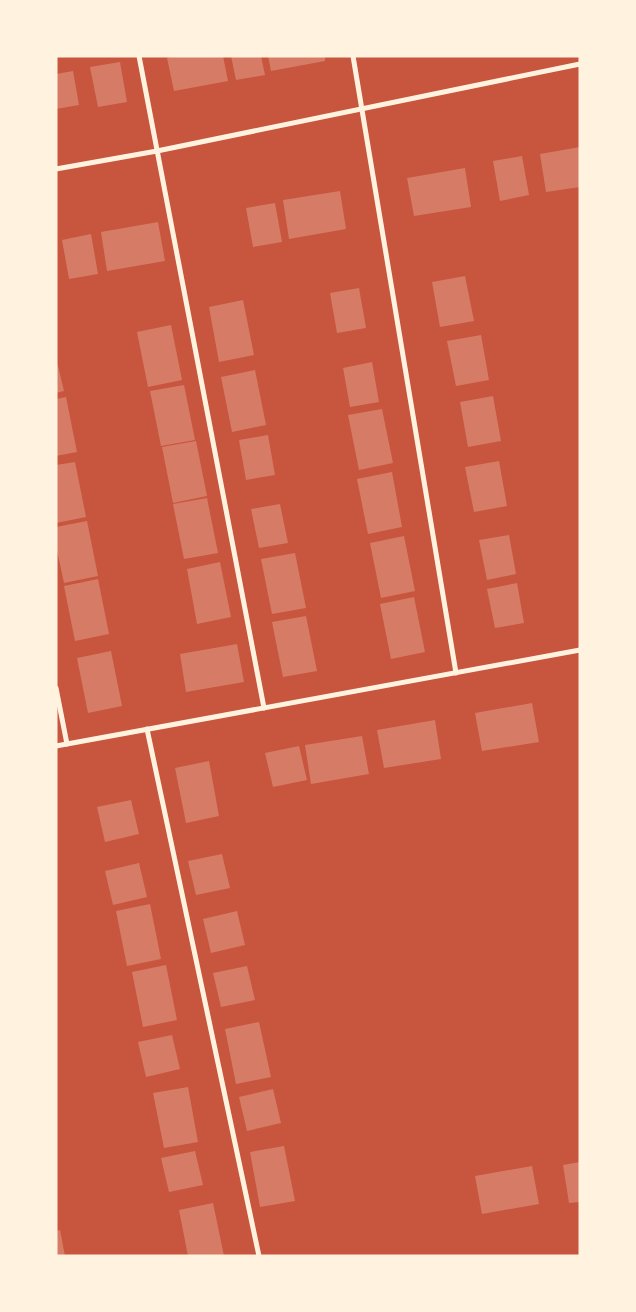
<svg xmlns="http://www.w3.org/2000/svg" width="636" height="1312" viewBox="0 0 636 1312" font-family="Jost,sans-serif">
<rect width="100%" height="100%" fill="#c8553d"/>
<g fill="#d67c66">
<path d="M174 56H223L228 81 174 91 167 58Z"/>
<path d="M231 56H261L265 75 236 80Z"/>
<path d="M268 56H325V61L271 71Z"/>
<path d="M120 62 127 102 98 107 90 67Z"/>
<path d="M73 71 79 105 56 109V74Z"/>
<path d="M580 147V187L546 192 540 154Z"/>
<path d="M522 156 529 195 500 201 493 161Z"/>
<path d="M465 168 471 207 414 216 407 178Z"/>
<path d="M340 191 346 229 289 239 283 200Z"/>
<path d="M275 203 282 242 253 247 246 208Z"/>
<path d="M158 222 165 261 107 271 101 232Z"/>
<path d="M91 234 98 274 69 279 62 240Z"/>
<path d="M465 276 474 321 440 327 432 282Z"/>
<path d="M359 288 366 328 337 333 330 293Z"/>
<path d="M243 300 254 355 219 362 209 307Z"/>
<path d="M171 325 182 380 148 387 137 332Z"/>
<path d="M481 335 489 380 456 386 447 341Z"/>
<path d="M56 358 64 391 56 393Z"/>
<path d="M372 362 379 402 350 407 343 368Z"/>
<path d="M255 370 266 425 232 432 221 377Z"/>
<path d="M184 385 195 440 161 446 150 391Z"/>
<path d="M493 396 501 441 468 447 460 402Z"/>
<path d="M66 397 77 452 56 456V399Z"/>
<path d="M382 409 393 463 359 470 348 415Z"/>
<path d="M268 435 275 475 246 480 239 440Z"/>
<path d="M196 441 207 496 173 503 162 447Z"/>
<path d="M499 461 507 506 474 512 465 467Z"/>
<path d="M75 462 86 517 56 523V465Z"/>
<path d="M392 472 402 527 368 534 357 479Z"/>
<path d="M207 498 218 553 184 559 173 504Z"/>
<path d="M280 504 288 543 259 548 251 509Z"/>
<path d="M87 521 98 576 64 583 56 546V527Z"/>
<path d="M509 535 516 574 487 580 479 540Z"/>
<path d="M404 536 415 591 381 598 370 543Z"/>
<path d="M295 553 306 608 272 614 261 559Z"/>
<path d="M220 562 231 617 197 624 187 569Z"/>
<path d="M98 579 109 634 75 641 64 586Z"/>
<path d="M517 583 524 623 495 628 487 589Z"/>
<path d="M414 597 425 652 391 659 380 604Z"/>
<path d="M306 616 317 671 283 677 272 622Z"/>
<path d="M237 644 244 682 186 692 180 654Z"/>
<path d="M111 651 122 706 88 713 77 658Z"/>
<path d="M532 703 539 742 482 751 475 713Z"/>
<path d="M435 720 441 759 384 768 377 730Z"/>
<path d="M362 736 369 774 311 784 305 745Z"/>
<path d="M299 746 307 780 273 787 265 753Z"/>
<path d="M209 761 219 816 186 823 175 768Z"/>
<path d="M131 800 139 834 105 842 97 807Z"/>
<path d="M222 854 230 888 196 895 188 861Z"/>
<path d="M139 863 147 897 113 905 105 871Z"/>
<path d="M150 904 161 959 127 966 116 911Z"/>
<path d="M237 911 245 945 211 953 203 919Z"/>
<path d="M166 965 177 1020 143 1027 132 972Z"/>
<path d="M247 966 255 1000 221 1007 213 973Z"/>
<path d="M259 1022 271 1077 236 1084 225 1029Z"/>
<path d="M172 1035 180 1069 146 1077 138 1042Z"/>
<path d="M188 1087 198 1142 164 1148 153 1093Z"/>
<path d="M273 1089 281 1123 247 1131 239 1097Z"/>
<path d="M284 1146 295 1201 260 1207 250 1152Z"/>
<path d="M195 1151 203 1185 169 1192 161 1158Z"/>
<path d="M580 1162V1202L569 1203 563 1165Z"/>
<path d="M532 1166 539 1204 482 1214 475 1176Z"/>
<path d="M213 1203 224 1256H188L179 1210Z"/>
<path d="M60 1230 65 1256H56V1231Z"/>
</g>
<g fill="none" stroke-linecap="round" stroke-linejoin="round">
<g stroke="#fff3e0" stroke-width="5">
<path d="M139 56 264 708"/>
<path d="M353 56 456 673"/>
<path d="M56 169 157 151 580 64"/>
<path d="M56 688 67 744"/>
<path d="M147 729 259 1256"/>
<path d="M56 746 580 650"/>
</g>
</g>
<rect width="636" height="1312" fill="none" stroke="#fff3e0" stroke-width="115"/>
</svg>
